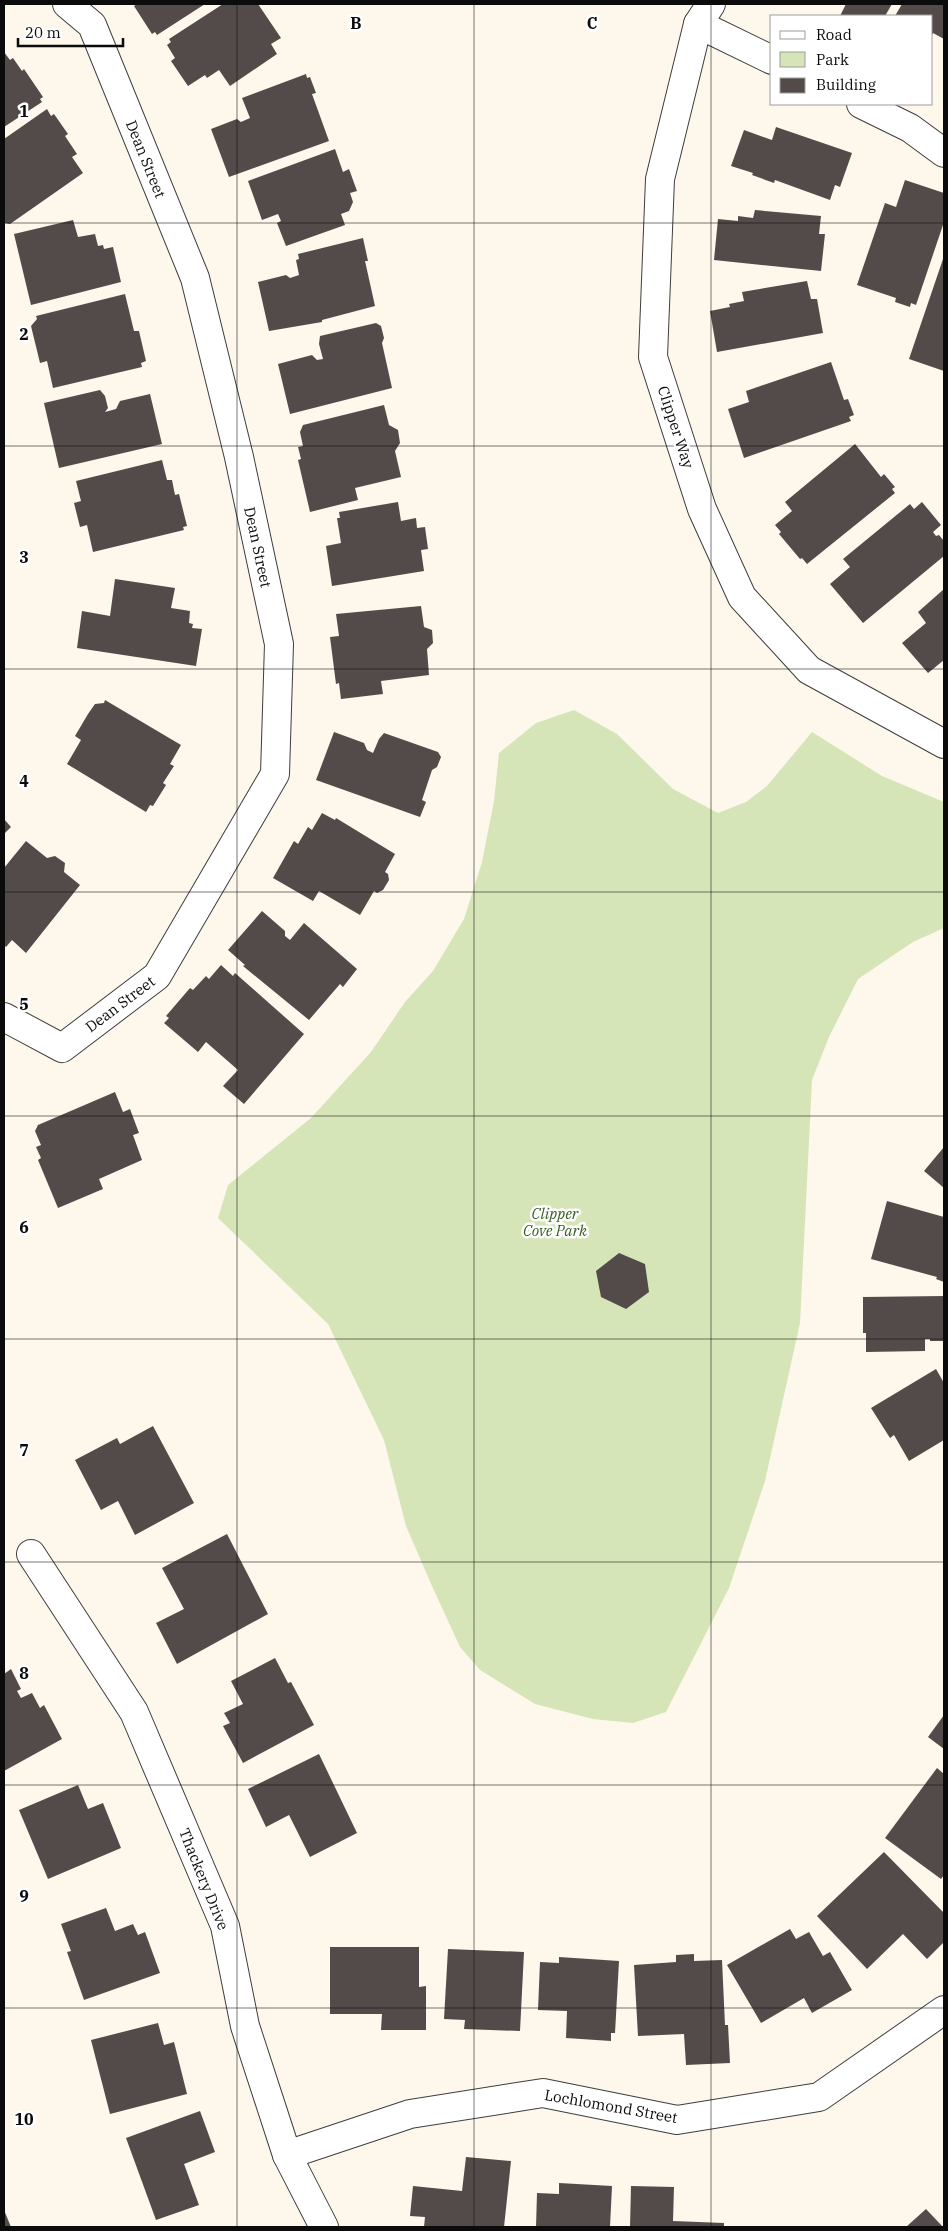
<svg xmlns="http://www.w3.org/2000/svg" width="948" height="2231" viewBox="0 0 948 2231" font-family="'IBM Plex Serif',serif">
<rect width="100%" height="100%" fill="#fef7eb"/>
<path fill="#d6e5b8" d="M574 710 617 734 673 789 718 813 746 802 767 786 812 732 882 776 944 802V928L913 942 858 979 829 1037 812 1080 800 1323 765 1481 729 1588 666 1712 633 1723 593 1719 535 1704 480 1670 460 1647 432 1586 406 1526 384 1440 328 1324 218 1218 228 1185 311 1118 371 1052 405 1002 433 971 464 919 482 862 494 801 499 753 536 723Z"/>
<g fill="#534b49">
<path d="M137 4H205L157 35 155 32 152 34 134 6Z"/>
<path d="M223 4H258L281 38 271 44 277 54 230 86 219 70 207 78 205 75 188 86 171 61 175 58 167 45 171 42 169 39Z"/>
<path d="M846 4H892L885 16H840Z"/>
<path d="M902 4H944V39L933 33 932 35V16H895Z"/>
<path d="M4 52 10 60 13 58 22 71 24 69 43 97 40 99 42 102 4 127Z"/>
<path d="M306 74 307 78 310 77 316 93 312 94 329 141 229 177 211 129 237 119 241 122 250 118 242 98Z"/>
<path d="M47 109 51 116 54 114 68 134 65 136 77 154 72 157 83 173 10 224 4 223V139Z"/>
<path d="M776 127 852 153 840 187 835 185 830 200 775 180 774 183 752 175 753 173 731 166 744 130 772 140Z"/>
<path d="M335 149 343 172 349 169 357 191 350 193 353 202 349 211 341 214 345 225 286 246 277 223 281 221 278 214 262 220 248 181Z"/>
<path d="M905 180 944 193V222L916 305 911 303 910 307 895 302 896 298 857 285 885 203 896 207Z"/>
<path d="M755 210 821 216 819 234H825L821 271 714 260 718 219 738 221V216L753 218Z"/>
<path d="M73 220 78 237 95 234 98 246 103 245 104 249 113 247 121 282 31 305 14 234Z"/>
<path d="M363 238 368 261H365L375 306 322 320V322L269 331 258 282 286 275 290 278 299 275 296 260 299 259 298 254Z"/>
<path d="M944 256V371L909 359Z"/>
<path d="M807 281 811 299H817L823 333 717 352 710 311 730 307 729 304 744 301 742 292Z"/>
<path d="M125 294 134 331H139L146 361 141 363 142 367 53 388 47 361 40 363 31 326 37 319 36 316Z"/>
<path d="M376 323 381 326 384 338 382 343 392 388 290 414 278 364 312 355 317 360 323 359 319 344 320 336Z"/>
<path d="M831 362 844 400 848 399 854 415 849 417 851 421 744 458 728 409 749 402 746 391Z"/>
<path d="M100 390 105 396 108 408 105 412 116 409 120 401 150 394 162 444 59 468 44 403Z"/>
<path d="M384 405 389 425 398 430 400 443 395 451 401 477 355 488 358 500 310 512 298 460 301 459 298 447 303 446 300 432 303 425Z"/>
<path d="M855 444 881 477 884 474 895 487 892 489 895 493 807 564 802 558 800 559 779 534 781 532 775 525 792 511 785 502Z"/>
<path d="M162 460 167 480H172L175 495 179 494 187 526 183 527 184 530 93 552 87 525 80 527 74 503 81 501 76 481Z"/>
<path d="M398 502 401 521 416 518 417 528 425 527 428 549 421 550 424 571 332 586 326 546 341 543 337 518H340L339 512Z"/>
<path d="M922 502 941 525 933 532 936 536 939 535 944 541V556L863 623 830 584 850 567 843 559 910 504 914 509Z"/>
<path d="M115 579 175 588 171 608 190 611 189 623 193 624 192 628 202 629 196 666 77 648 82 611 110 616Z"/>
<path d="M944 589V660L928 673 902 643 926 623 918 612Z"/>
<path d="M421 606 424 627 432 630 433 643 427 649 429 675 381 681 383 694 341 699 339 683 336 684 330 637 339 636 336 614Z"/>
<path d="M105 700 181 745 170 764 174 766 163 783 166 785 153 806 150 805 146 812 67 764 81 740 75 736 88 714 95 704 104 703Z"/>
<path d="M334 732 364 743 367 750 373 753 379 739 384 733 438 752 441 757 437 767 432 770 422 800 426 802 420 817 316 780Z"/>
<path d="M322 813 335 820 336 818 395 854 385 872 388 874 389 880 383 890 377 893 374 891 360 915 319 891 313 901 273 878 294 841 298 844 308 827 312 830Z"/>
<path d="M4 819 11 827 4 834Z"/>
<path d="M26 841 47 858 55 856 65 863 64 872 80 885 26 953 12 940 6 947 4 945V868Z"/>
<path d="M262 911 285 931V936L290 940 304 923 357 969 343 987 340 984 309 1020 243 966 245 965 228 950Z"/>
<path d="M221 965 233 976 235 973 304 1034 244 1104 223 1086 238 1070 206 1042 198 1052 164 1023 169 1018 166 1016 190 988 193 990 206 976 209 979Z"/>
<path d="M115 1092 123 1112 130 1109 139 1133 133 1135 142 1160 99 1179 103 1189 58 1208 38 1160 41 1158 36 1147 41 1145 35 1131 38 1125Z"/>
<path d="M944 1147V1188L924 1171Z"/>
<path d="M887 1201 944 1217V1282L936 1279 937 1277 871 1259Z"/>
<path d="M619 1253 645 1264 649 1292 626 1309 601 1297 596 1271Z"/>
<path d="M944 1296V1341H930V1339H925V1351L866 1352V1333H863V1297Z"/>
<path d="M936 1369 944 1383V1440L909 1461 894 1435 890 1438 871 1408Z"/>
<path d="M153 1426 194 1503 135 1535 118 1501 101 1510 75 1460 117 1438 120 1444Z"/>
<path d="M227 1534 268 1614 177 1664 156 1623 184 1609 162 1568Z"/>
<path d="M275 1658 288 1683 291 1682 314 1725 243 1763 223 1726 230 1723 224 1713 243 1704 231 1681Z"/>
<path d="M11 1669 21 1689 17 1691 21 1698 32 1693 40 1708 44 1705 62 1739 4 1771V1674Z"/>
<path d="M944 1715V1749L928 1737Z"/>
<path d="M319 1754 357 1833 310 1857 289 1815 266 1827 248 1789Z"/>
<path d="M937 1768 944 1774V1875L941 1879 885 1838Z"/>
<path d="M78 1785 88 1809 103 1803 121 1848 48 1879 19 1810Z"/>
<path d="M884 1852 944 1913V1942L927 1959 903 1934 867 1969 817 1916Z"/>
<path d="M106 1908 115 1931 133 1924 138 1935 145 1932 160 1973 84 2000 67 1952 71 1951 61 1924Z"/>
<path d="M790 1929 796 1939 809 1932 823 1956 830 1952 852 1990 812 2013 804 1998 761 2023 727 1965Z"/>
<path d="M330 1947H419V1987L426 1986V2030H381L382 2014H330Z"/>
<path d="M448 1949 524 1952 520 2031 464 2029 465 2020 444 2019Z"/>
<path d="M694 1954V1961L722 1960 725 2025H728L730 2063 686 2065 684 2034 638 2036 634 1965 676 1962V1955Z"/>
<path d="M559 1957 619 1961 615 2033H611V2041L566 2038 567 2011 538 2010 540 1962 559 1963Z"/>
<path d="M158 2023 164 2045 174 2042 187 2094 110 2114 91 2040Z"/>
<path d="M200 2111 215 2152 184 2164 199 2205 156 2220 126 2138Z"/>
<path d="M466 2157 511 2161 504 2227H424L425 2217 410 2216 413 2186 462 2191Z"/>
<path d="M559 2183 612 2186 610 2227H536L537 2193 559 2194Z"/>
<path d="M631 2186 674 2187 673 2221 724 2223V2227H630Z"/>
<path d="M926 2209 943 2227H906Z"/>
<path d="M4 2210 11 2227H4Z"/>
</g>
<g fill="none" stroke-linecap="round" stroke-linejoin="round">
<g stroke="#3e3e3e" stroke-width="30">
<g id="minor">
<path d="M711 4 698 24 660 179 653 357 702 509 742 597 809 670 944 744"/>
<path d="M698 24 772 60"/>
<path d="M861 104 910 128 944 153"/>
<path d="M4 1017 62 1048 157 976 275 774 279 644 239 457 195 278 92 25 67 4"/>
<path d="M31 1554 134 1712 225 1926 245 2026 287 2155 324 2227"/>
<path d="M287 2155 410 2114 543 2093 677 2120 819 2097 944 2010"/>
</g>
</g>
<use href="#minor" stroke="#fff" stroke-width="28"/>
</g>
<path fill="none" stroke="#0b0b0b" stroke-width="1" stroke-opacity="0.55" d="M237 4V2227M474 4V2227M711 4V2227M4 223H944M4 446H944M4 669H944M4 892H944M4 1116H944M4 1339H944M4 1562H944M4 1785H944M4 2008H944"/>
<g text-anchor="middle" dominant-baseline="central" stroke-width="5" stroke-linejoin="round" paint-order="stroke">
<g font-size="15" fill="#0b0b0b" stroke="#fff">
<text transform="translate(146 159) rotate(68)">Dean Street</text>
<text transform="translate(676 427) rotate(72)">Clipper Way</text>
<text transform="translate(258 547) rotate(78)">Dean Street</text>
<text transform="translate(120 1004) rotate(-37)">Dean Street</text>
<text transform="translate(204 1879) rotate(68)">Thackery Drive</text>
<text transform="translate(611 2106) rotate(10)">Lochlomond Street</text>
</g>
<g font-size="15" font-style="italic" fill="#375d21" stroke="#fff">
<text x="555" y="1213">Clipper<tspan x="555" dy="17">Cove Park</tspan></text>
</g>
</g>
<g font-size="16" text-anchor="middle" font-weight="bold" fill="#0b0b0b" stroke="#fff" stroke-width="5" stroke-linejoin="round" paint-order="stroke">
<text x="356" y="29">B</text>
<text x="592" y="29">C</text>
<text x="24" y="117">1</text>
<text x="24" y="340">2</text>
<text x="24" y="563">3</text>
<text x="24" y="787">4</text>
<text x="24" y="1010">5</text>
<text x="24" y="1233">6</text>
<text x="24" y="1456">7</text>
<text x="24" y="1679">8</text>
<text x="24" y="1902">9</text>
<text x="24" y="2125">10</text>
</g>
<rect width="948" height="2231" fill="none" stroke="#0b0b0b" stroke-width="10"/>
<rect x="770" y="15" width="162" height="90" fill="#ffffff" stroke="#9d9d9d"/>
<rect x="780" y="31" width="25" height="8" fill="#ffffff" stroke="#9d9d9d"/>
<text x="816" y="40" font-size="15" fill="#0b0b0b">Road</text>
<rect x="780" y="52" width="25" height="15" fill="#d6e5b8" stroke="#9d9d9d"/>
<text x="816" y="65" font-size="15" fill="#0b0b0b">Park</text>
<rect x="780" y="78" width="25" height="15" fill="#534b49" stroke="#9d9d9d"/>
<text x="816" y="90" font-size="15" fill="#0b0b0b">Building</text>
<path d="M18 38v8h105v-8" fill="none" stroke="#0b0b0b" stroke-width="2.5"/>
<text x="25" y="38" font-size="15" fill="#0b0b0b" stroke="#ffffff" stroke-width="4" paint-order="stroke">20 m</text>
</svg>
